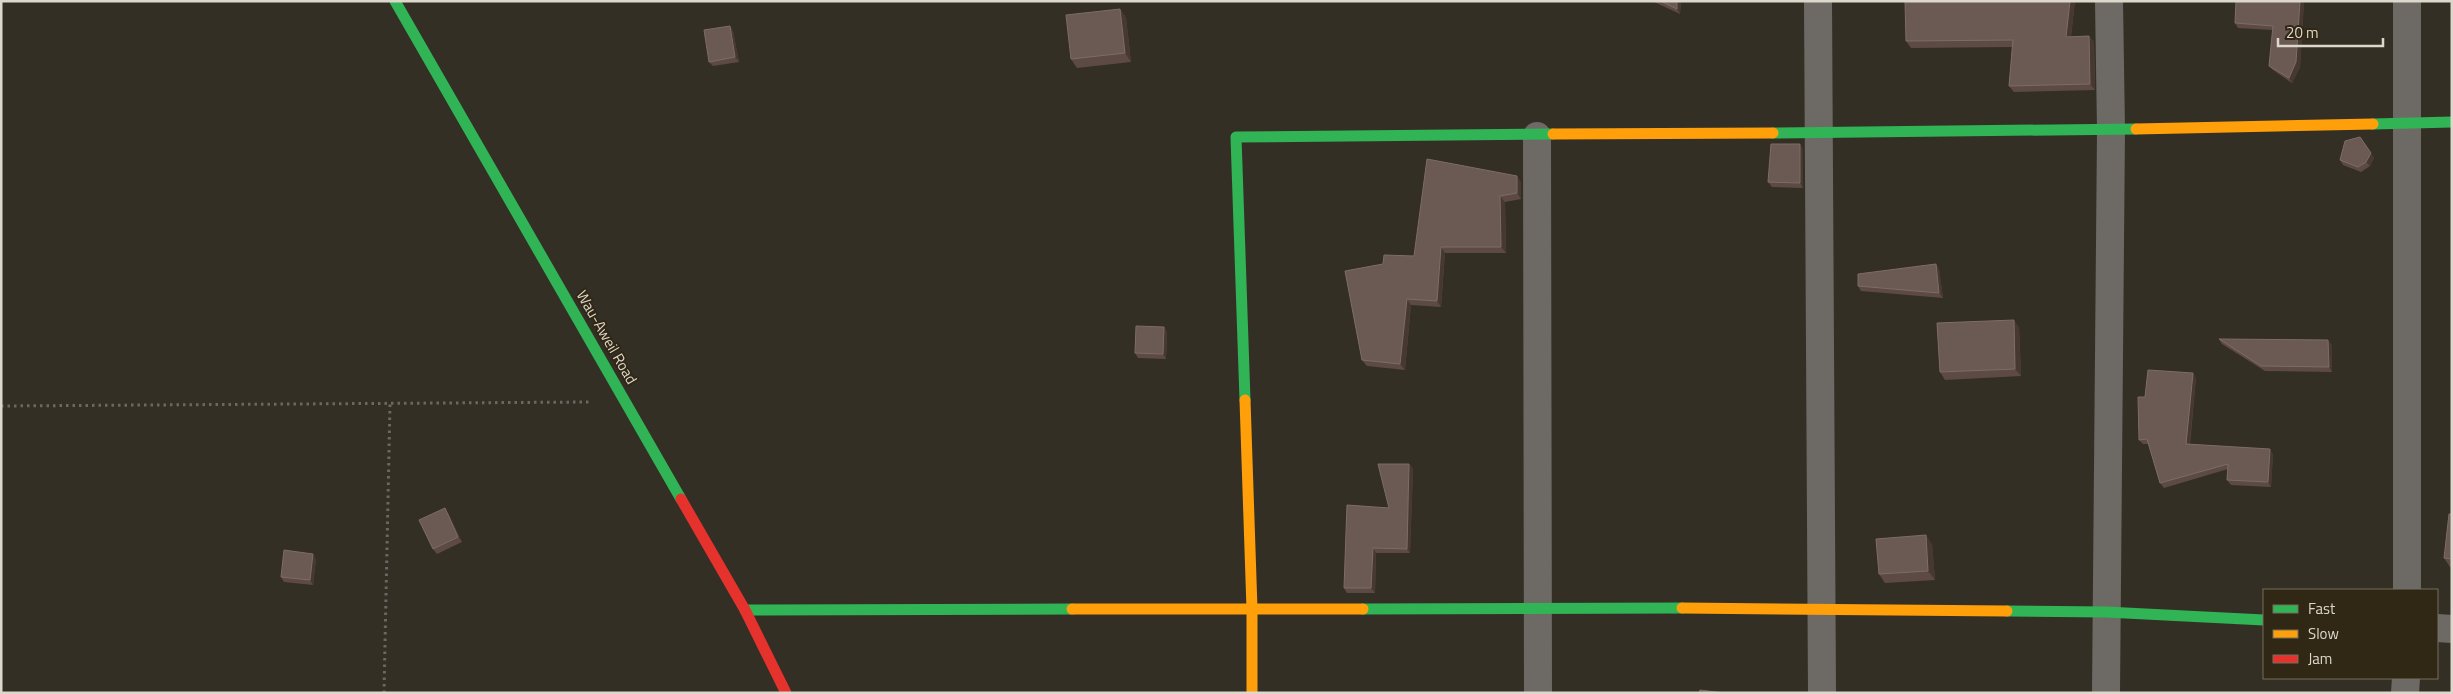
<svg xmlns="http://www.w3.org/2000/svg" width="2453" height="694" viewBox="0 0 2453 694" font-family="'Titillium Web',sans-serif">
<rect width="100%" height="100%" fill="#342f25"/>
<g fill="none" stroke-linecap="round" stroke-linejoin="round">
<g stroke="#6b6762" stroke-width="3" stroke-dasharray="2.5 4" stroke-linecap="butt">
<path d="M1 406 589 402"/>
<path d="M384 693 390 403"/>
</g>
<g stroke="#6d6a66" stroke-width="28">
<path d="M1818 1 1822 693"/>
<path d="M2407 1V590"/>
<path d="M1537 136 1538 693"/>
<path d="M2437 628 2452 629"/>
<path d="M2106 693 2111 130 2109 1"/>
<path d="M2405 693 2406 678"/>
</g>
<g stroke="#30b455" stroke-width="11">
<path d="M395 1 681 499"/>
<path d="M2373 124 2452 122"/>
<path d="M1773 133 2136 129"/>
<path d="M1245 400 1236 137 1553 134"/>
<path d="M1363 609 1682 608"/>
<path d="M745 610 1072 609"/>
<path d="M2007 611 2106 612 2264 620"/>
</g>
<g stroke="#ff9f0a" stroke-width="11">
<path d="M2136 129 2373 124"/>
<path d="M1553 134 1773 133"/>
<path d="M1245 400 1252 609V693"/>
<path d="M1682 608 2007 611"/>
<path d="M1072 609H1363"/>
</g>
<path stroke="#e5322d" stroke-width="11" d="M681 499 745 610 786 693"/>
</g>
<g fill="#5e4a45">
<path d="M1652 1H1681L1680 14Z"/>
<path d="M2075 1 2071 37 2089 36 2094 42 2095 90 2014 92 2009 86 2012 47 1911 48 1906 41Z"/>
<path d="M2236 1H2308L2304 2 2300 67 2292 83 2273 70 2269 66 2273 30 2238 28 2235 23Z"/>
<path d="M1120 9 1126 18 1131 62 1077 68 1071 59Z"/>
<path d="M730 26 733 31 739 62 713 66 709 62Z"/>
<path d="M2360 137 2374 158 2370 166 2361 172 2343 165 2340 160Z"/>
<path d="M1803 149V188L1772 187 1768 182Z"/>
<path d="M1521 182V199L1505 202 1506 253H1445L1441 307 1411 305 1405 370 1367 366 1362 360 1383 264 1414 256Z"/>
<path d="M1936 264 1939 269 1943 298 1861 291 1858 286Z"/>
<path d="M1164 327 1167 332 1166 359 1138 358 1135 353Z"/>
<path d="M2019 327 2021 376 1945 380 1940 372Z"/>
<path d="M2219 339 2332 345V372L2265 371 2222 344Z"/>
<path d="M2196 378 2190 444 2273 454 2271 487 2231 485 2227 480 2228 469 2164 488 2160 483 2149 444H2143L2139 440 2145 397Z"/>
<path d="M1409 464 1413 469 1410 553H1376L1375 593H1347L1344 588 1389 508Z"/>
<path d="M448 513 462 542 437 554 433 549Z"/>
<path d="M2452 514V567H2450L2444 558Z"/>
<path d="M1932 544 1935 580 1885 583 1879 574Z"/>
<path d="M316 559 313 585 284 582 281 577Z"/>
</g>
<g fill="#473932">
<path d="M1677 1H1681L1680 14 1677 9Z"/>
<path d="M2070 1H2075L2070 44 2066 37Z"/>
<path d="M2300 1 2304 2 2300 67 2292 83 2289 78Z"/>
<path d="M1120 9 1126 18 1131 62 1125 53Z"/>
<path d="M730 26 733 31 739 62 735 57Z"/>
<path d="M2089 36 2094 42 2095 90 2090 84Z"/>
<path d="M1800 144 1803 149V188L1800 183Z"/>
<path d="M2371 153 2374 158 2370 166 2366 162Z"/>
<path d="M1517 176 1521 182V199L1517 193Z"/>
<path d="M1500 196 1505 202 1506 253 1501 247Z"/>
<path d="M1441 247 1445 253 1441 307 1437 301Z"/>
<path d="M1936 264 1939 269 1943 298 1939 293Z"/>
<path d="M1407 299 1411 305 1405 370 1400 364Z"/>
<path d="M2014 320 2019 327 2021 376 2015 369Z"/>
<path d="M1164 327 1167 332 1166 359 1163 354Z"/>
<path d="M2328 340 2332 345V372L2329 367Z"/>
<path d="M2193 373 2196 378 2189 449 2186 444Z"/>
<path d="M2270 449 2273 454 2271 487 2268 482Z"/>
<path d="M1409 464 1413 469 1410 553 1407 549Z"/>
<path d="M445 508 448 513 462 542 458 537Z"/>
<path d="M1926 535 1932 544 1935 580 1928 571Z"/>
<path d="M1373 548 1376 553 1375 593 1371 588Z"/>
<path d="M313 554 316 559 313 585 310 580Z"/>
</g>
<g fill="#6b5954" stroke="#7d6d66">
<path d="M1660 1H1677V9Z"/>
<path d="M1905 1H2070L2066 37 2089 36 2090 84 2009 86 2013 40 1906 41Z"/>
<path d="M2236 1H2300L2296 62 2289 78 2269 66 2273 26 2235 23Z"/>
<path d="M1120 9 1125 53 1071 59 1066 15Z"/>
<path d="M730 26 735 57 709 62 704 30Z"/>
<path d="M2360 137 2371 153 2366 162 2358 167 2340 160 2345 141Z"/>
<path d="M1771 144H1800V183L1768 182Z"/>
<path d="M1427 159 1517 176V193L1500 196 1501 247H1441L1437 301 1407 299 1400 364 1362 360 1345 271 1383 264 1384 255 1414 256Z"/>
<path d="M1936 264 1939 293 1858 286V274Z"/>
<path d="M2014 320 2015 369 1940 372 1937 323Z"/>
<path d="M1136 326 1164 327 1163 354 1135 353Z"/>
<path d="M2219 339 2328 340 2329 367 2261 366Z"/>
<path d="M2148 370 2193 373 2186 444 2270 449 2268 482 2227 480 2228 464 2160 483 2147 439 2139 440 2138 397H2145Z"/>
<path d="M1378 464H1409L1407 549 1373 548 1371 588H1344L1347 505 1389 508Z"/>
<path d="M445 508 458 537 433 549 419 520Z"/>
<path d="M2449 514H2452V559L2444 558Z"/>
<path d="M1926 535 1928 571 1879 574 1876 539Z"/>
<path d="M284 550 313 554 310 580 281 577Z"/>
<path d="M1700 690 1724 693H1699Z"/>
</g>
<g text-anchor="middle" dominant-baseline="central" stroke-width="4" stroke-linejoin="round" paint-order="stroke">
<g font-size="15" fill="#ddd8cc" stroke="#302715">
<text transform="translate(607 337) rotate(60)">Wau-Aweil Road</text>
</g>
</g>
<rect width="2453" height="694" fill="none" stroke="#ddd8cc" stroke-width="5"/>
<rect x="2263" y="589" width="175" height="90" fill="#302715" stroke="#756e5e"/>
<rect x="2273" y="605" width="25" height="8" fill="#30b455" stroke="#756e5e"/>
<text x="2308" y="614" font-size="15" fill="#ddd8cc">Fast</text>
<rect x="2273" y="630" width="25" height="8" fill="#ff9f0a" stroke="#756e5e"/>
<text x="2308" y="639" font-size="15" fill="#ddd8cc">Slow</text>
<rect x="2273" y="655" width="25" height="8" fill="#e5322d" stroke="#756e5e"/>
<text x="2308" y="664" font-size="15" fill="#ddd8cc">Jam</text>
<path d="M2278 38v8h105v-8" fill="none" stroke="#ddd8cc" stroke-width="2.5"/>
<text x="2286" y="38" font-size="15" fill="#ddd8cc" stroke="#302715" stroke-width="4" paint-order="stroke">20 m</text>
</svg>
